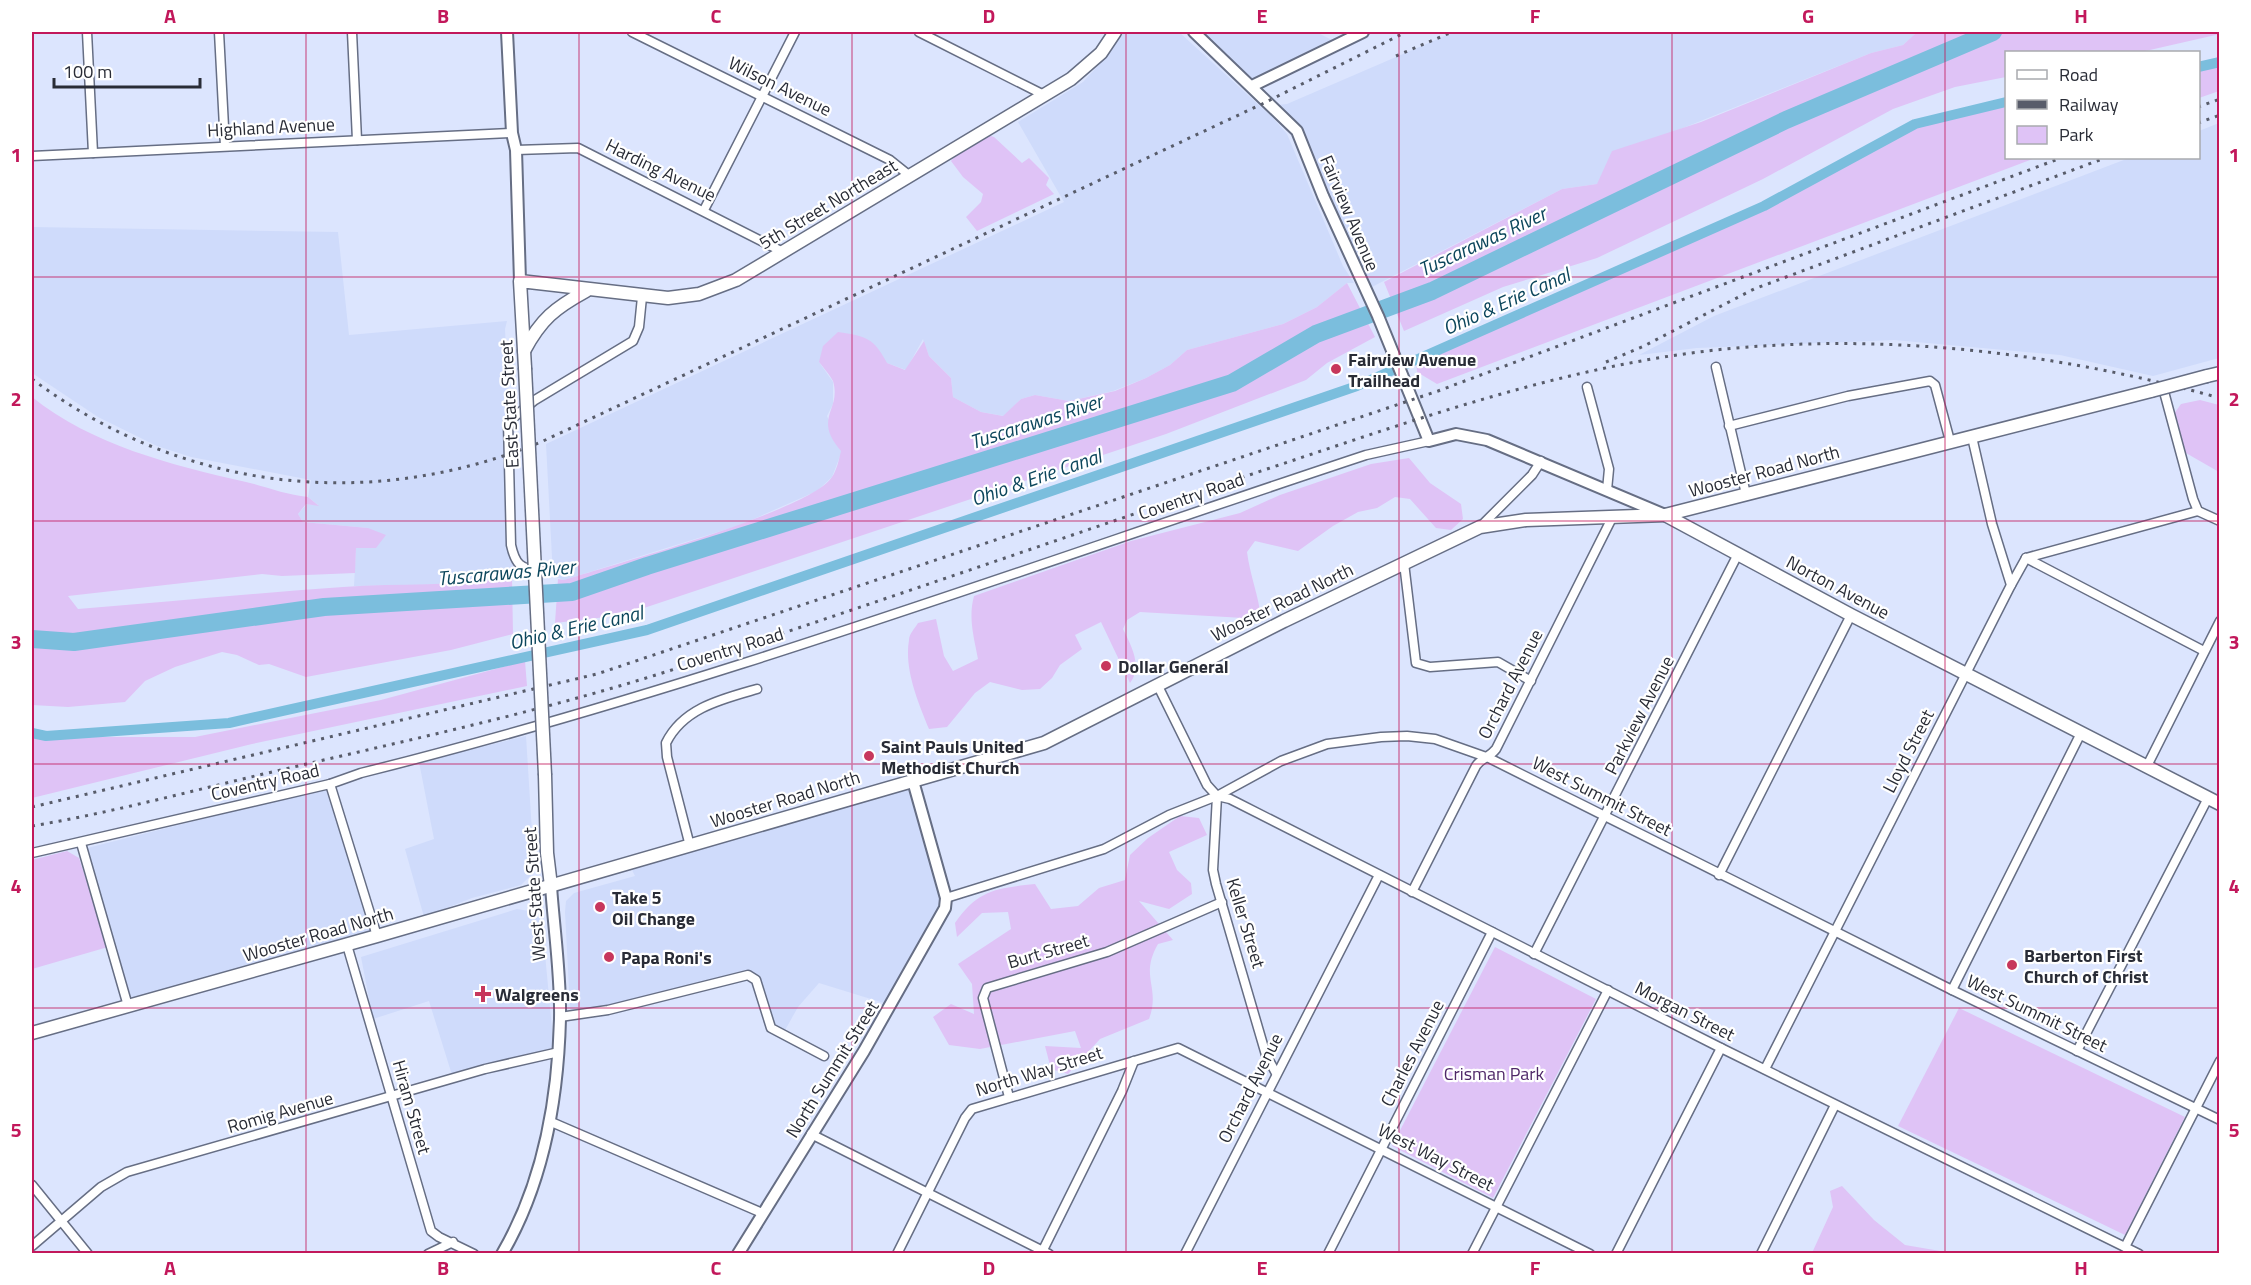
<svg xmlns="http://www.w3.org/2000/svg" width="2251" height="1285" viewBox="0 0 2251 1285" font-family="'Titillium Web',sans-serif">
<rect width="100%" height="100%" fill="#dce5fe"/>
<g fill="#cfdbfb">
<path d="M1123 32H1179L1272 117 1287 134 1343 266 1354 283H1347L1317 307 1283 324 1187 350 1170 365 1146 378 1113 391 1069 401 1035 395 1021 399 1004 416 981 412 953 397 951 378 929 356 923 339 906 370 887 363 819 362 833 382V404L827 416 842 451 832 477 817 491 740 525 564 580 553 576 546 444 1064 202 1018 122 1083 82 1107 56Z"/>
<path d="M1198 32H1316L1334 41 1252 83Z"/>
<path d="M1454 32H1917L1903 45 1871 53 1658 138 1597 184 1562 189 1370 288 1301 127 1277 105 1287 104Z"/>
<path d="M2219 123V358L2153 376 2060 355 1894 340 1697 348 1639 355 1714 316 2129 158H2198L2199 131Z"/>
<path d="M32 227 338 232 349 335 507 321 505 329 517 573 512 577 475 584 354 586 356 548 368 528 303 522 298 514 307 504 318 505 308 497 311 480 191 457 157 446 98 417 32 373Z"/>
<path d="M526 736 534 864 531 875 521 885 472 898 424 917 405 849 434 839 419 762Z"/>
<path d="M909 783 941 902 939 910 887 1004 819 983 798 1007 784 1032 773 1025 757 977 745 970 589 1011 577 1013 570 1009 565 912 566 901 574 893 635 876 632 870Z"/>
<path d="M327 788 372 934 129 1004 87 848Z"/>
<path d="M517 909 535 912 542 922 554 1050 452 1075 429 1001 373 1019 361 957Z"/>
</g>
<g fill="#dfc3f6">
<path d="M1917 32H2219L2220 34 2141 52H2006V77L1955 87 1893 109 1763 179 1597 258 1503 287 1404 331 1384 282 1562 189 1597 184 1612 151 1701 122 1871 53 1903 45Z"/>
<path d="M2219 61V91L2199 98V65Z"/>
<path d="M2006 105V158H2035L1437 384 1417 372 1416 359 1764 206 1915 124Z"/>
<path d="M988 135 994 137 1022 163 1029 158 1049 178 1046 185 1054 194 977 231 966 217 981 202 983 194 963 177 951 161 957 154Z"/>
<path d="M1347 283 1375 337 1327 363 1306 380 1166 434 623 615 555 623 558 579 564 580C612 565 810 511 832 477 837 470 839 459 841 451 812 417 842 411 833 381 830 375 823 367 819 362L823 346 838 332C866 336 874 338 887 363L905 370 924 341 929 356 951 378 953 397 981 412 1003 416 1021 399 1035 395 1069 401 1115 391 1146 378 1170 365 1187 350 1283 324 1317 307Z"/>
<path d="M32 397C92 445 171 465 246 482 267 487 286 495 308 497L319 506 306 504 298 514 303 522 368 528 386 535 376 548H356L355 573 282 576 262 574 68 596 78 609C167 602 255 593 343 587 400 583 456 587 512 577L513 634 451 650 306 677 269 664 259 665 237 655 222 652 175 667 145 681 125 702 68 707 32 705Z"/>
<path d="M2200 400 2219 405V472L2179 449 2171 418 2181 404Z"/>
<path d="M1409 458 1430 483 1461 504 1463 519 1451 530 1436 528 1410 499 1395 497 1377 508 1358 512 1333 526 1298 551 1255 541 1247 552C1250 576 1259 596 1261 619L1140 612 1127 620 1123 629C1131 645 1143 667 1130 683L1101 622 1075 635 1082 649 1060 665 1052 678 1040 689 1022 690 990 682 975 693 947 727 929 729C918 702 904 669 909 640 909 634 915 628 918 623L936 619 944 656 953 671 978 659C974 637 968 618 974 596L1131 541 1240 513 1280 495 1371 464Z"/>
<path d="M525 661 527 686 252 744 32 798V737H195L381 700Z"/>
<path d="M1180 816 1199 818 1207 835 1169 852 1177 870 1191 883 1192 894 1169 909 1139 901 1173 940 1158 944C1139 977 1161 987 1149 1019L1100 1039 1068 1074 1051 1069 1045 1046 1081 1048 1075 1031 980 1049 949 1045 933 1017 951 1004 974 1014 972 984 958 964 1011 929 1008 912 982 913 957 937 955 923C978 889 998 888 1035 884L1051 909 1078 906 1099 888 1125 880 1130 855 1148 838Z"/>
<path d="M67 851 79 858 108 947 32 969V860Z"/>
<path d="M1495 947 1596 999 1493 1198 1392 1146Z"/>
<path d="M1959 1008 2185 1117 2125 1235 1898 1126Z"/>
<path d="M1842 1186 1874 1220 1905 1245 1952 1253H1812L1833 1207 1830 1191Z"/>
</g>
<g fill="none" stroke-linecap="round" stroke-linejoin="round">
<g stroke="#7bbedd" stroke-width="10">
<path d="M2198 67 2220 62"/>
<path d="M32 733 46 736 229 723 647 630 1357 386 1764 206 1915 124 2006 102"/>
</g>
<path stroke="#7bbedd" stroke-width="18" d="M32 639 74 642 324 607 572 592 647 566 1232 383 1316 334 1432 291 1786 120 1993 32"/>
<g stroke="#666e84" stroke-width="11">
<g id="minor">
<path d="M87 32 93 153"/>
<path d="M219 32 225 146"/>
<path d="M352 32 357 140"/>
<path d="M632 32 890 160 910 176"/>
<path d="M919 32 1044 95"/>
<path d="M516 150 578 148 783 252"/>
<path d="M32 156 512 133"/>
<path d="M704 210 795 32"/>
<path d="M1716 367 1746 494"/>
<path d="M1587 387 1609 469 1607 490"/>
<path d="M2163 388 2193 499 2198 511 2220 521"/>
<path d="M1729 426 1848 396 1930 381 1935 385 1950 441"/>
<path d="M1480 527 1532 475 1541 461"/>
<path d="M2026 558 2204 651"/>
<path d="M2026 558 2198 511"/>
<path d="M1404 563 1416 663 1430 667 1498 662 1531 681"/>
<path d="M540 570C520 570 515 563 511 545L508 422 535 400 633 341 639 327 642 297"/>
<path d="M2011 585 2026 558"/>
<path d="M1157 684 1207 785 1217 796 1230 799 1721 1048 2139 1254"/>
<path d="M2147 766 2220 621"/>
<path d="M330 784 377 936"/>
<path d="M1217 796 1213 870 1216 884 1266 1055 1276 1073"/>
<path d="M81 843 128 1006"/>
<path d="M690 846 667 757 666 743C683 708 722 699 757 689"/>
<path d="M32 853 330 784 361 773C702 688 1033 565 1366 455L1429 441"/>
<path d="M1719 875 1851 615"/>
<path d="M1412 892 1476 766C1481 758 1489 758 1496 749L1613 516"/>
<path d="M946 898 1104 849 1169 815 1217 796 1281 761 1327 744 1381 737 1407 736 1435 739 1489 758 1952 990 2220 1120"/>
<path d="M347 945 431 1231 439 1237 474 1254"/>
<path d="M1534 954 1738 554"/>
<path d="M1952 990 2081 733"/>
<path d="M560 1017 608 1010 748 975 756 980 771 1028 824 1056"/>
<path d="M2077 1051 2208 798"/>
<path d="M1765 1069 2011 585 1992 524 1972 437"/>
<path d="M1009 1097 983 998 987 988 1107 952 1222 902"/>
<path d="M549 1121 762 1213"/>
<path d="M811 1134 1049 1254"/>
<path d="M32 1185 88 1254"/>
<path d="M32 1246 101 1187 127 1172 485 1069 559 1052"/>
<path d="M2125 1247 2220 1061"/>
<path d="M428 1254 453 1242"/>
<path d="M897 1254 965 1118 972 1109 1178 1048 1590 1254"/>
<path d="M1041 1254 1122 1091 1134 1061"/>
<path d="M1185 1254 1379 875"/>
<path d="M1328 1254 1492 932"/>
<path d="M1472 1254 1608 990"/>
<path d="M1616 1254 1721 1048"/>
<path d="M1761 1254 1835 1105"/>
</g>
</g>
<g stroke="#666e84" stroke-width="14">
<g id="tertiary">
<path d="M507 32 512 133 516 150 520 281"/>
<path d="M1194 32 1297 131 1323 196 1378 316 1429 441 1456 434 1487 440 1665 515"/>
<path d="M1252 86 1363 32"/>
<path d="M502 1254C543 1184 558 1099 560 1019 561 975 554 930 551 886"/>
<path d="M738 1254 864 1051 945 908 946 898 913 781"/>
</g>
</g>
<g stroke="#666e84" stroke-width="15">
<g id="secondary">
<path d="M524 351C541 319 555 308 586 291"/>
<path d="M525 368 520 281 668 298 699 294 736 280 1071 79 1101 53 1115 32"/>
<path d="M2207 376 2220 373"/>
<path d="M1665 515 1851 615 2220 804"/>
<path d="M545 775 547 853 551 886"/>
<path d="M32 1033 377 936 1044 743 1284 621 1480 527 1526 520 1665 515 2151 391"/>
</g>
</g>
<use href="#minor" stroke="#fff" stroke-width="8"/>
<use href="#tertiary" stroke="#fff" stroke-width="10"/>
<use href="#secondary" stroke="#fff" stroke-width="12"/>
<g stroke="#585c6a" stroke-width="3" stroke-dasharray="3 6" stroke-linecap="butt">
<path d="M1396 56 1452 32"/>
<path d="M2198 107 2220 99"/>
<path d="M2198 123 2220 115"/>
<path d="M1606 362 1644 346 1754 289 2105 158"/>
<path d="M32 379C182 491 368 513 541 442L1262 104 1406 32"/>
<path d="M32 807 597 674 1438 391 2061 158"/>
<path d="M32 826C121 811 209 786 298 766 431 735 564 706 693 663 884 600 1074 534 1264 470 1415 420 1566 365 1725 349 1892 333 2058 353 2220 398"/>
</g>
<g stroke="#666e84" stroke-width="15" stroke-linecap="butt">
<g id="secondary-bridge">
<path d="M525 368 545 775"/>
<path d="M2151 391 2207 376"/>
</g>
</g>
<use href="#secondary-bridge" stroke="#fff" stroke-width="12"/>
</g>
<path fill="none" stroke="#c2185b" stroke-width="1.5" stroke-opacity="0.55" d="M306 32V1254M579 32V1254M852 32V1254M1126 32V1254M1399 32V1254M1672 32V1254M1945 32V1254M32 277H2220M32 521H2220M32 764H2220M32 1008H2220"/>
<g fill="#c7375c" stroke="#fff" stroke-width="2">
<circle cx="1336" cy="369" r="6"/>
<circle cx="1106" cy="666" r="6"/>
<circle cx="869" cy="756" r="6"/>
<circle cx="600" cy="907" r="6"/>
<circle cx="609" cy="957" r="6"/>
<circle cx="2012" cy="965" r="6"/>
<path d="M480 985h6v6h6v6h-6v6h-6v-6h-6v-6h6z"/>
</g>
<g text-anchor="middle" dominant-baseline="central" stroke-width="4.5" stroke-linejoin="round" paint-order="stroke">
<g font-size="18" fill="#292c36" stroke="#fff">
<text transform="translate(780 86) rotate(26)">Wilson Avenue</text>
<text transform="translate(271 127) rotate(-3)">Highland Avenue</text>
<text transform="translate(661 170) rotate(26)">Harding Avenue</text>
<text transform="translate(828 204) rotate(-31)">5th Street Northeast</text>
<text transform="translate(1350 213) rotate(67)">Fairview Avenue</text>
<text transform="translate(509 404) rotate(-93)">East State Street</text>
<text transform="translate(1764 471) rotate(-15)">Wooster Road North</text>
<text transform="translate(1191 496) rotate(-19)">Coventry Road</text>
<text transform="translate(1838 587) rotate(28)">Norton Avenue</text>
<text transform="translate(1282 602) rotate(-26)">Wooster Road North</text>
<text transform="translate(730 649) rotate(-17)">Coventry Road</text>
<text transform="translate(1510 684) rotate(-63)">Orchard Avenue</text>
<text transform="translate(1639 715) rotate(-63)">Parkview Avenue</text>
<text transform="translate(1908 751) rotate(-63)">Lloyd Street</text>
<text transform="translate(265 782) rotate(-13)">Coventry Road</text>
<text transform="translate(1602 796) rotate(27)">West Summit Street</text>
<text transform="translate(785 799) rotate(-17)">Wooster Road North</text>
<text transform="translate(534 894) rotate(-94)">West State Street</text>
<text transform="translate(1246 923) rotate(73)">Keller Street</text>
<text transform="translate(318 934) rotate(-16)">Wooster Road North</text>
<text transform="translate(1048 951) rotate(-16)">Burt Street</text>
<text transform="translate(1685 1011) rotate(27)">Morgan Street</text>
<text transform="translate(2037 1013) rotate(26)">West Summit Street</text>
<text transform="translate(1412 1053) rotate(-63)">Charles Avenue</text>
<text transform="translate(832 1069) rotate(-58)">North Summit Street</text>
<text transform="translate(1039 1071) rotate(-17)">North Way Street</text>
<text transform="translate(1250 1088) rotate(-63)">Orchard Avenue</text>
<text transform="translate(412 1107) rotate(74)">Hiram Street</text>
<text transform="translate(280 1112) rotate(-16)">Romig Avenue</text>
<text transform="translate(1436 1157) rotate(27)">West Way Street</text>
</g>
<g font-size="18" font-weight="bold" fill="#292c36" stroke="#fff" text-anchor="start">
<text x="1348" y="359">Fairview Avenue<tspan x="1348" dy="21">Trailhead</tspan></text>
<text x="1118" y="666">Dollar General</text>
<text x="881" y="746">Saint Pauls United<tspan x="881" dy="21">Methodist Church</tspan></text>
<text x="612" y="897">Take 5<tspan x="612" dy="21">Oil Change</tspan></text>
<text x="2024" y="955">Barberton First<tspan x="2024" dy="21">Church of Christ</tspan></text>
<text x="621" y="957">Papa Roni's</text>
<text x="495" y="994">Walgreens</text>
</g>
<g font-size="18" fill="#4f2868" stroke="#fff">
<text x="1494" y="1073">Crisman Park</text>
</g>
<g font-size="20" font-style="italic" fill="#0c465c" stroke="#fff">
<text transform="translate(1482 241) rotate(-25)">Tuscarawas River</text>
<text transform="translate(1506 301) rotate(-24)">Ohio &amp; Erie Canal</text>
<text transform="translate(1036 421) rotate(-18)">Tuscarawas River</text>
<text transform="translate(1036 477) rotate(-19)">Ohio &amp; Erie Canal</text>
<text transform="translate(506 572) rotate(-5)">Tuscarawas River</text>
<text transform="translate(576 627) rotate(-13)">Ohio &amp; Erie Canal</text>
</g>
</g>
<rect width="2251" height="1285" fill="none" stroke="#ffffff" stroke-width="66"/>
<rect x="2005" y="51" width="195" height="108" fill="#ffffff" stroke="#a9abaf" stroke-width="1.5"/>
<rect x="2017" y="70" width="30" height="9" fill="#ffffff" stroke="#a9abaf" stroke-width="1.5"/>
<text x="2059" y="81" font-size="18" fill="#292c36">Road</text>
<rect x="2017" y="100" width="30" height="9" fill="#585c6a" stroke="#a9abaf" stroke-width="1.5"/>
<text x="2059" y="111" font-size="18" fill="#292c36">Railway</text>
<rect x="2017" y="126" width="30" height="18" fill="#dfc3f6" stroke="#a9abaf" stroke-width="1.5"/>
<text x="2059" y="141" font-size="18" fill="#292c36">Park</text>
<path d="M54 78v9h146v-9" fill="none" stroke="#292c36" stroke-width="3"/>
<text x="63" y="78" font-size="18" fill="#292c36" stroke="#ffffff" stroke-width="4.5" paint-order="stroke">100 m</text>
<rect x="33" y="33" width="2185" height="1219" fill="none" stroke="#c2185b" stroke-width="2"/>
<g font-size="20" text-anchor="middle" font-weight="bold" fill="#c2185b">
<text x="170" y="23">A</text>
<text x="443" y="23">B</text>
<text x="716" y="23">C</text>
<text x="989" y="23">D</text>
<text x="1262" y="23">E</text>
<text x="1535" y="23">F</text>
<text x="1808" y="23">G</text>
<text x="2081" y="23">H</text>
<text x="16" y="162">1</text>
<text x="2234" y="162">1</text>
<text x="16" y="406">2</text>
<text x="2234" y="406">2</text>
<text x="16" y="649">3</text>
<text x="2234" y="649">3</text>
<text x="16" y="893">4</text>
<text x="2234" y="893">4</text>
<text x="16" y="1137">5</text>
<text x="2234" y="1137">5</text>
<text x="170" y="1275">A</text>
<text x="443" y="1275">B</text>
<text x="716" y="1275">C</text>
<text x="989" y="1275">D</text>
<text x="1262" y="1275">E</text>
<text x="1535" y="1275">F</text>
<text x="1808" y="1275">G</text>
<text x="2081" y="1275">H</text>
</g>
</svg>
